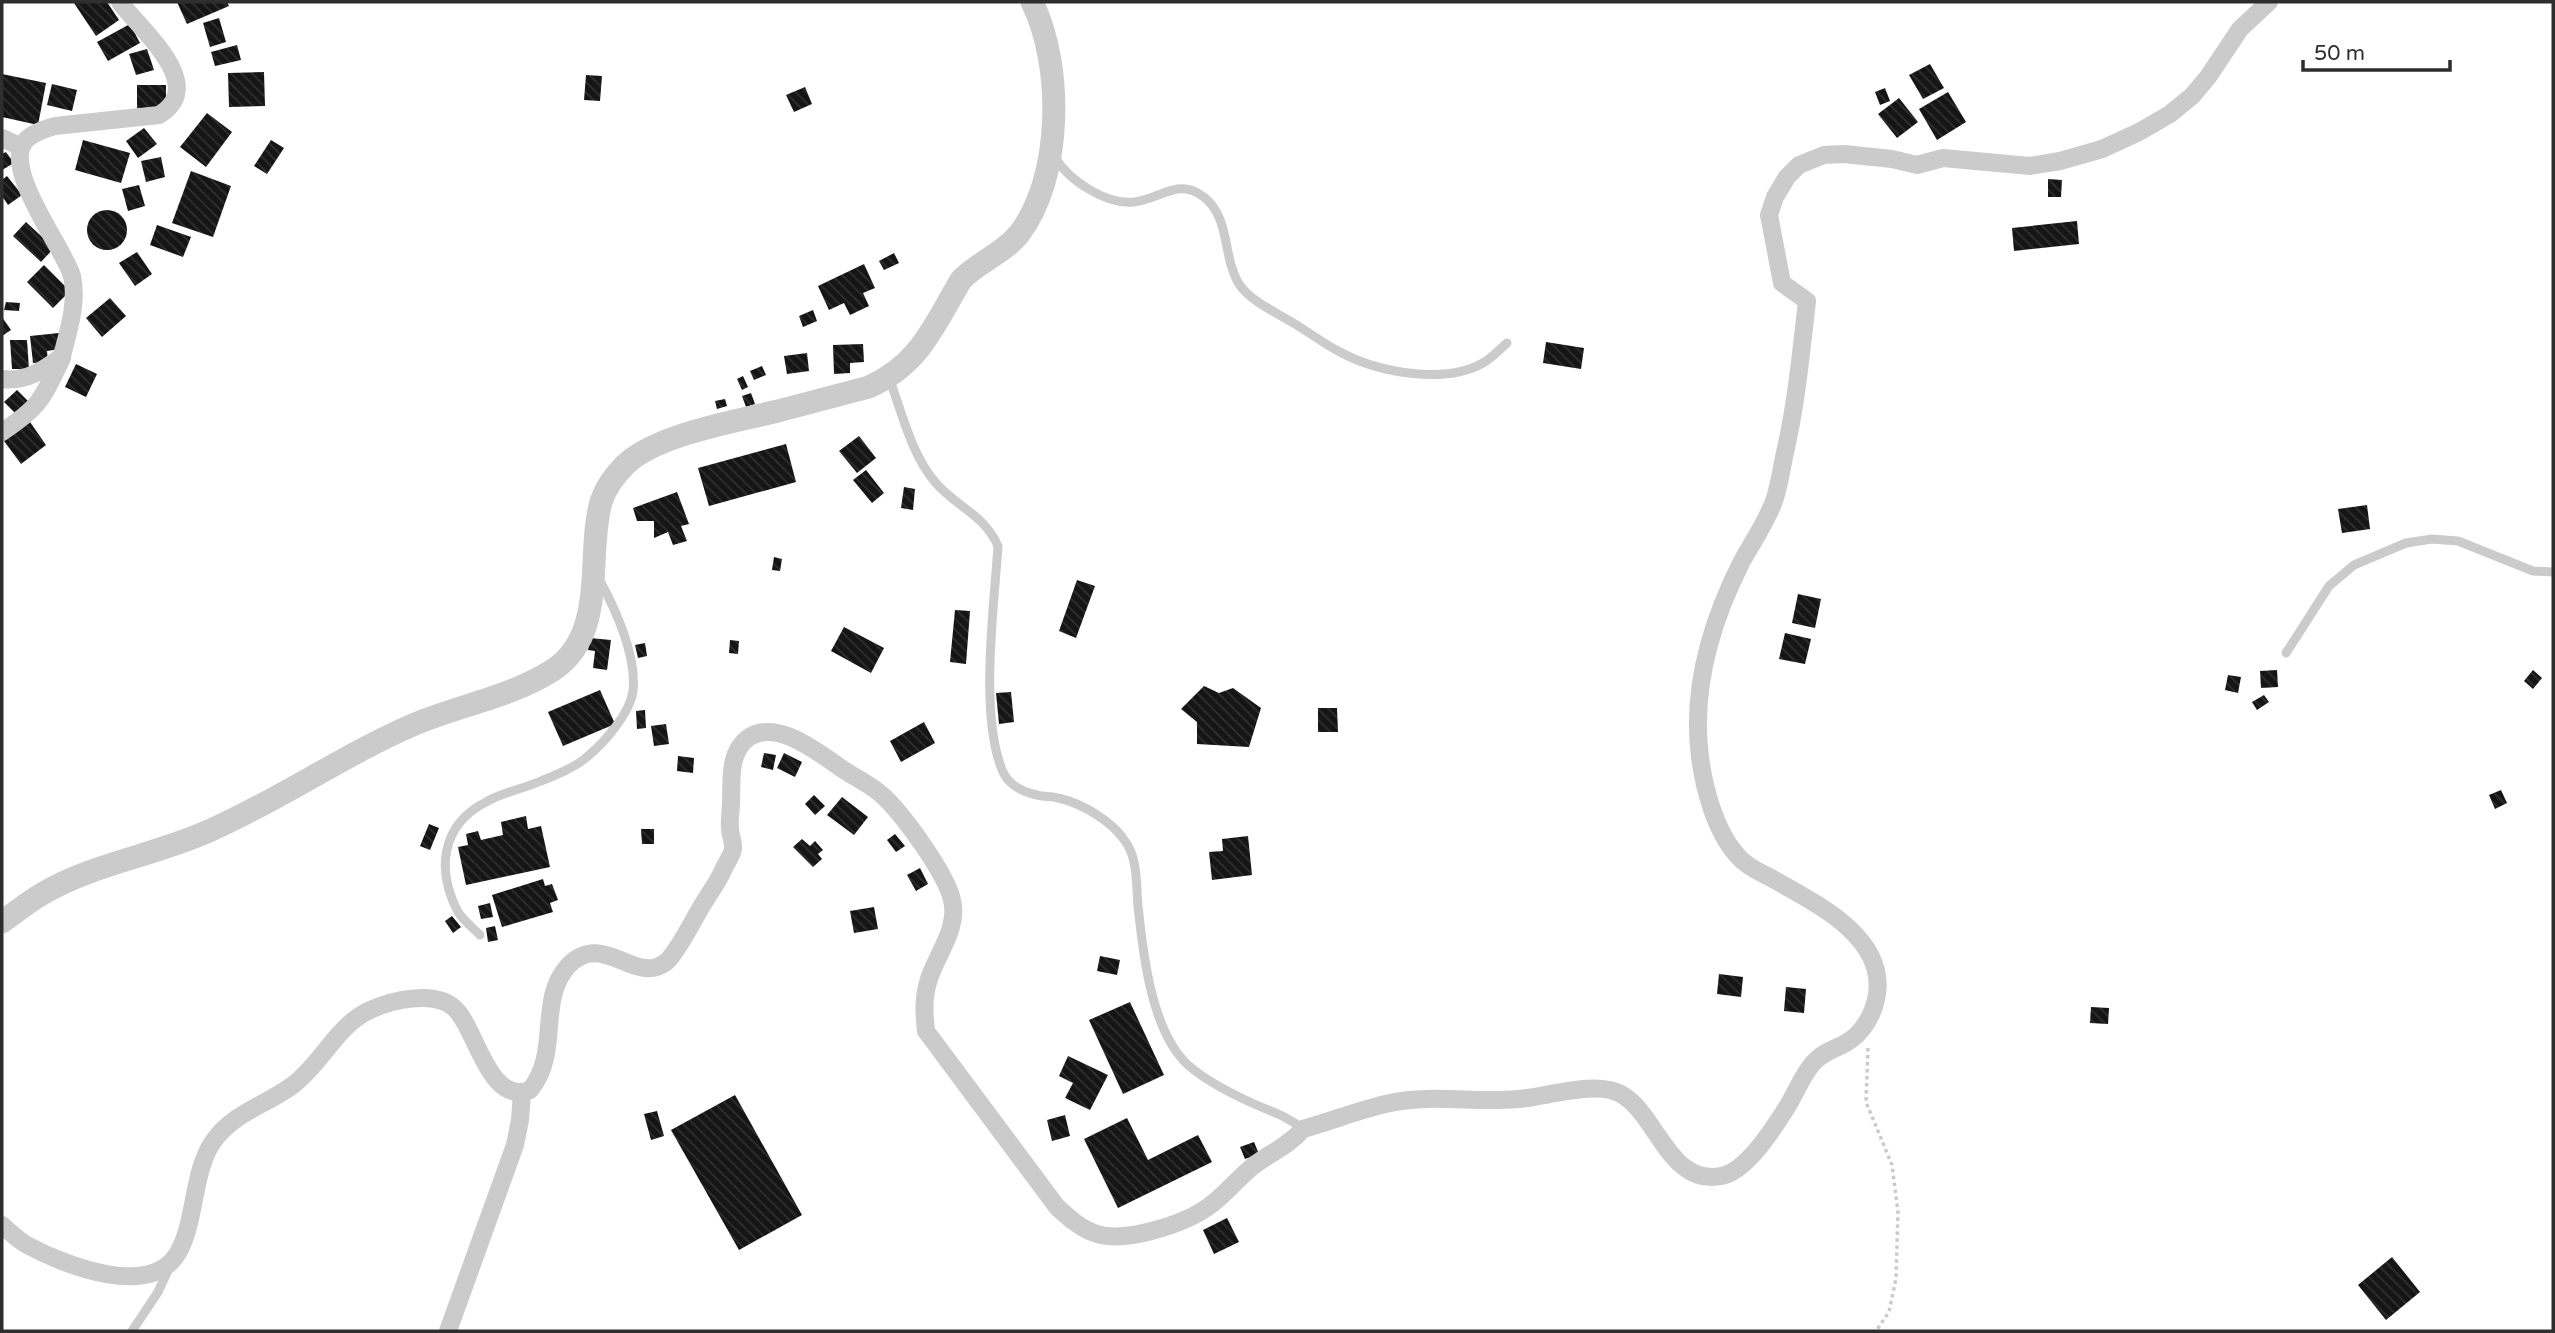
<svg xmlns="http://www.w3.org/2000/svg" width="2555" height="1333" viewBox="0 0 2555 1333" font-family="'Varela Round',sans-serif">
<defs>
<pattern id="building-back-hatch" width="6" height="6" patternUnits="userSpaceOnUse" patternTransform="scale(1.75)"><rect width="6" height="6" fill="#151515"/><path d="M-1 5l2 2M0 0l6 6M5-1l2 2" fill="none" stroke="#2f2f2f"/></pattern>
</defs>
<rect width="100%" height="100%" fill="#fff"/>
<g fill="url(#building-back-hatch)">
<path d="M76 2H107L119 20 96 36 74 3Z"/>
<path d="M177 2H227L229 6 187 24Z"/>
<path d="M219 18 226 42 210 47 203 23Z"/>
<path d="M130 24 140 43 108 61 97 42Z"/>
<path d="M237 45 241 60 215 66 211 52Z"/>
<path d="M147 49 154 70 136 75 129 54Z"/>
<path d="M1930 64 1944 88 1923 99 1909 75Z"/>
<path d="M264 72 265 106 229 107 228 73Z"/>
<path d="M2 74 46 83 38 125 2 117Z"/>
<path d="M586 75 602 76 600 101 584 100Z"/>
<path d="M52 84 77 90 72 111 47 105Z"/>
<rect x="137" y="85" width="29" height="23"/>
<path d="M805 87 812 104 794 112 786 95Z"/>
<path d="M1885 88 1890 101 1880 105 1875 92Z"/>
<path d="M1948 92 1966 122 1937 140 1919 109Z"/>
<path d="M1899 98 1918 122 1897 138 1878 114Z"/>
<path d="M207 113 232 132 206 167 180 147Z"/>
<path d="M144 128 157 144 138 158 126 141Z"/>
<path d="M83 140 130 153 121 183 75 170Z"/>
<path d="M271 140 284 148 267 174 254 166Z"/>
<path d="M6 152 14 163 2 170V154Z"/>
<path d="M161 157 165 177 146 182 141 161Z"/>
<path d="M191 171 231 186 213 237 172 223Z"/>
<path d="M7 176 22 195 8 205 2 196V180Z"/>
<path d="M2048 179 2062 180 2061 197H2048Z"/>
<path d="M139 185 145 206 128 211 122 189Z"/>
<circle cx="107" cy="230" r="20"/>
<path d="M2077 221 2079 244 2014 251 2012 228Z"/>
<path d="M26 222 54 248 41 262 13 236Z"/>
<path d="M157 225 191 237 183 257 150 245Z"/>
<path d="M137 252 152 274 135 286 119 263Z"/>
<path d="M894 253 899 263 884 270 879 261Z"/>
<path d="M864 264 875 288 863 293 869 306 850 315 844 303 829 310 818 286Z"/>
<path d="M44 265 70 291 53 308 27 282Z"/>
<path d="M110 298 126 316 102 337 86 318Z"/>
<path d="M6 302 20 303 19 311 4 310Z"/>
<path d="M813 310 817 321 803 327 799 316Z"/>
<path d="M2 317 11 330 2 336Z"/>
<path d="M59 333 60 349 47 351 48 362 33 363 30 336Z"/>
<path d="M10 340H27L29 369H12Z"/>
<path d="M1546 342 1584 348 1581 369 1543 363Z"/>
<path d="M863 344 864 362 850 363V373L834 374 833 345Z"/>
<path d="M807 353 809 371 787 374 784 356Z"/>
<path d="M76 364 97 374 86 397 65 387Z"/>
<path d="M762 366 766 375 754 380 750 371Z"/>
<path d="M743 376 748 387 742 390 737 379Z"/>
<path d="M17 390 30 403 17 415 4 402Z"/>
<path d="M751 393 755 404 746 407 742 396Z"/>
<path d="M725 399 727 406 717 409 715 401Z"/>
<path d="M30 422 46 445 21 464 4 441Z"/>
<path d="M859 436 876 458 857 473 839 451Z"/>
<path d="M786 444 796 482 709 506 698 468Z"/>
<path d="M866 470 884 493 872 503 853 480Z"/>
<path d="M904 487 915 489 913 510 901 508Z"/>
<path d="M677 492 689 524 681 526 687 541 673 545 668 532 654 538V521H637L633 508Z"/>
<path d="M2367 505 2370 529 2342 533 2338 509Z"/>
<path d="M774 557 782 559 780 571 772 570Z"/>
<path d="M1077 580 1095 586 1076 638 1059 631Z"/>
<path d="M1798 594 1821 599 1815 628 1792 623Z"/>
<path d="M955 610 970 611 966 664 950 662Z"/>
<path d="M844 627 884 648 871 673 831 651Z"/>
<path d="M1785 633 1811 639 1805 664 1779 659Z"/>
<path d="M590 638 611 640 607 670 593 668 595 651 588 650Z"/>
<path d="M730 640 739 641 738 654 729 653Z"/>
<path d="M645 643 647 656 638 658 635 645Z"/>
<path d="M2277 670 2278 687 2261 688 2260 671Z"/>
<path d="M2533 670 2542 678 2533 689 2524 681Z"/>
<path d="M2228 675 2241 677 2238 693 2225 690Z"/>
<path d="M1204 686 1219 693 1233 688 1261 708 1249 747 1197 744V722L1181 709Z"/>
<path d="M600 690 615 724 563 746 548 712Z"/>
<path d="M1011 692 1014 722 999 724 996 693Z"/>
<path d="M2264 695 2269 702 2257 710 2252 702Z"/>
<path d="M1318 708H1337L1338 732H1318Z"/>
<path d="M645 710 646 728 637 729 636 711Z"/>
<path d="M924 722 935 743 901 762 890 741Z"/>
<path d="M666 724 669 744 654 746 651 726Z"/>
<path d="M764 753 776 755 773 770 761 767Z"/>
<path d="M784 753 802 762 795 777 777 768Z"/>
<path d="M678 756 694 758 693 773 677 771Z"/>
<path d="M2501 790 2507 803 2495 809 2489 795Z"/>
<path d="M814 795 825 806 815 815 805 804Z"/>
<path d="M842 797 868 817 854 835 827 815Z"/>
<path d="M526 816 528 829 541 826 550 867 466 885 458 847 468 845 466 834 478 831 481 840 503 835 501 822Z"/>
<path d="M429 824 439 828 430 850 420 846Z"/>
<path d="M641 829H654V844H642Z"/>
<path d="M895 834 905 846 896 852 887 840Z"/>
<path d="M1248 836 1252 875 1212 880 1209 852 1223 851 1222 839Z"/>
<path d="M802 839 810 846 815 841 823 850 818 854 822 859 813 867 793 847Z"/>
<path d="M920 868 928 884 916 891 907 875Z"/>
<path d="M543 879 545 886 552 884 558 900 550 903 553 912 502 927 492 895Z"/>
<path d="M490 903 493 917 481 919 478 906Z"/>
<path d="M874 907 878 929 854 933 850 911Z"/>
<path d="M452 916 461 927 453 933 445 921Z"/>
<path d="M495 926 498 940 488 942 486 928Z"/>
<path d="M1100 956 1120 960 1117 975 1097 971Z"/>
<path d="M1719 974 1743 977 1741 997 1717 994Z"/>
<path d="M1786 987 1806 989 1804 1013 1784 1011Z"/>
<path d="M1130 1002 1164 1075 1123 1094 1089 1020Z"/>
<path d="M2091 1007 2109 1008 2108 1024 2090 1023Z"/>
<path d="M1068 1056 1108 1075 1090 1110 1065 1098 1073 1083 1059 1076Z"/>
<path d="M735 1095 802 1215 739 1250 671 1130Z"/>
<path d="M657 1111 664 1136 651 1140 644 1114Z"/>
<path d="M1065 1115 1070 1136 1052 1141 1047 1120Z"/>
<path d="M1127 1118 1148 1160 1198 1135 1212 1162 1118 1208 1084 1139Z"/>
<path d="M1254 1142 1259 1154 1245 1159 1240 1147Z"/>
<path d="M1227 1218 1239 1242 1214 1254 1203 1230Z"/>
<path d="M2392 1257 2420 1292 2386 1320 2358 1285Z"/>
</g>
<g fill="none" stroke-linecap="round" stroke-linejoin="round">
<path stroke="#cbcbcb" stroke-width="3.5" stroke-dasharray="3.5 3.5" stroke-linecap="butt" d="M1868 1048 1866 1102 1892 1165 1898 1212 1896 1278 1889 1312 1876 1331"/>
<g stroke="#cbcbcb" stroke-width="9">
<path d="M1055 157C1068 180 1106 205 1134 202 1161 199 1178 177 1204 197 1231 219 1222 256 1239 284 1250 301 1277 313 1295 324 1310 333 1324 344 1340 352 1377 372 1444 385 1483 363 1492 358 1500 349 1507 343"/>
<path d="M889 378C902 412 911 454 935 482 956 507 983 513 998 546 994 607 979 717 1003 772 1009 785 1023 792 1037 795 1043 797 1051 796 1058 798 1082 803 1114 822 1127 844 1138 862 1136 885 1138 906 1143 953 1151 1031 1188 1065 1206 1081 1230 1093 1252 1103 1270 1111 1287 1116 1303 1129"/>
<path d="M2286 653 2329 586 2354 565 2406 543 2432 539 2458 541 2533 571 2553 572"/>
<path d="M480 935C473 928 463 920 458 912 436 870 441 825 486 802 503 792 523 789 541 781 556 775 576 767 588 756 605 742 630 713 633 691 637 656 615 608 599 579"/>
<path d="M132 1331 158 1292 170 1266"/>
</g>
<g stroke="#cbcbcb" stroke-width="18">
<path d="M2 138 21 147"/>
<path d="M2 379C26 382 44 370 62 356 68 332 78 302 72 276 64 248 0 167 26 140 34 132 45 129 55 126L159 115C209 85 140 30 120 2"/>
<path d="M2 432C41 406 42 399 62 358"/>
<path d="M2 1225C10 1232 18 1240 27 1245 64 1265 155 1302 180 1249 196 1218 193 1167 215 1139 235 1112 268 1104 293 1085 322 1063 336 1027 368 1011 391 1000 439 988 458 1012 477 1034 490 1105 530 1090 561 1053 537 1000 568 966 599 933 630 976 657 967 662 965 667 962 670 958 683 942 692 922 703 904 710 892 719 881 724 868 727 862 732 855 733 849 734 843 730 835 730 828 729 820 731 811 731 802 732 781 728 753 748 738 778 717 822 756 847 772 858 779 872 786 882 795 902 813 946 873 952 900 959 928 937 954 929 979 923 997 924 1013 926 1031L1057 1207C1069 1218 1081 1229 1097 1234 1126 1243 1184 1224 1208 1207 1225 1195 1237 1179 1252 1167 1269 1153 1289 1146 1303 1129 1332 1121 1361 1109 1390 1103 1432 1094 1475 1103 1518 1099 1546 1097 1595 1080 1621 1094 1657 1114 1669 1186 1721 1176 1746 1172 1774 1128 1787 1107 1796 1093 1802 1075 1814 1062 1823 1052 1835 1049 1846 1043 1863 1033 1874 1014 1877 994 1885 939 1821 906 1780 883 1765 874 1747 868 1736 854 1715 830 1704 788 1700 757 1691 688 1711 622 1742 561 1753 541 1766 523 1774 501 1779 487 1781 472 1784 457 1796 406 1801 354 1807 301L1782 283 1769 215 1775 197 1787 177 1799 165 1824 155 1844 154 1892 159 1917 165 1943 158 2030 166 2060 161 2102 149 2139 132 2170 114 2192 96 2208 77 2240 29 2269 2"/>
<path d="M448 1331 515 1145 520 1120 522 1093"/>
</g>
<path stroke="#cbcbcb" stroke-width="23" d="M2 922C15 913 28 902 42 894 94 863 157 855 211 830 281 799 345 754 415 724 460 705 511 697 553 670 608 634 586 555 601 502 605 489 615 475 625 465 655 435 736 421 778 411 809 403 839 395 869 387 920 364 933 327 961 280 978 262 1003 254 1019 234 1063 177 1063 64 1032 2"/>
</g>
<rect width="2555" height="1333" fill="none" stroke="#2e2e2e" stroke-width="7"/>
<path d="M2303 60v10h147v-10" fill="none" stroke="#2e2e2e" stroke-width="3.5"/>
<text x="2314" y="60" font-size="21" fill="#2e2e2e" stroke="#ffffff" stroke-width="5" paint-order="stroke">50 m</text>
</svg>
